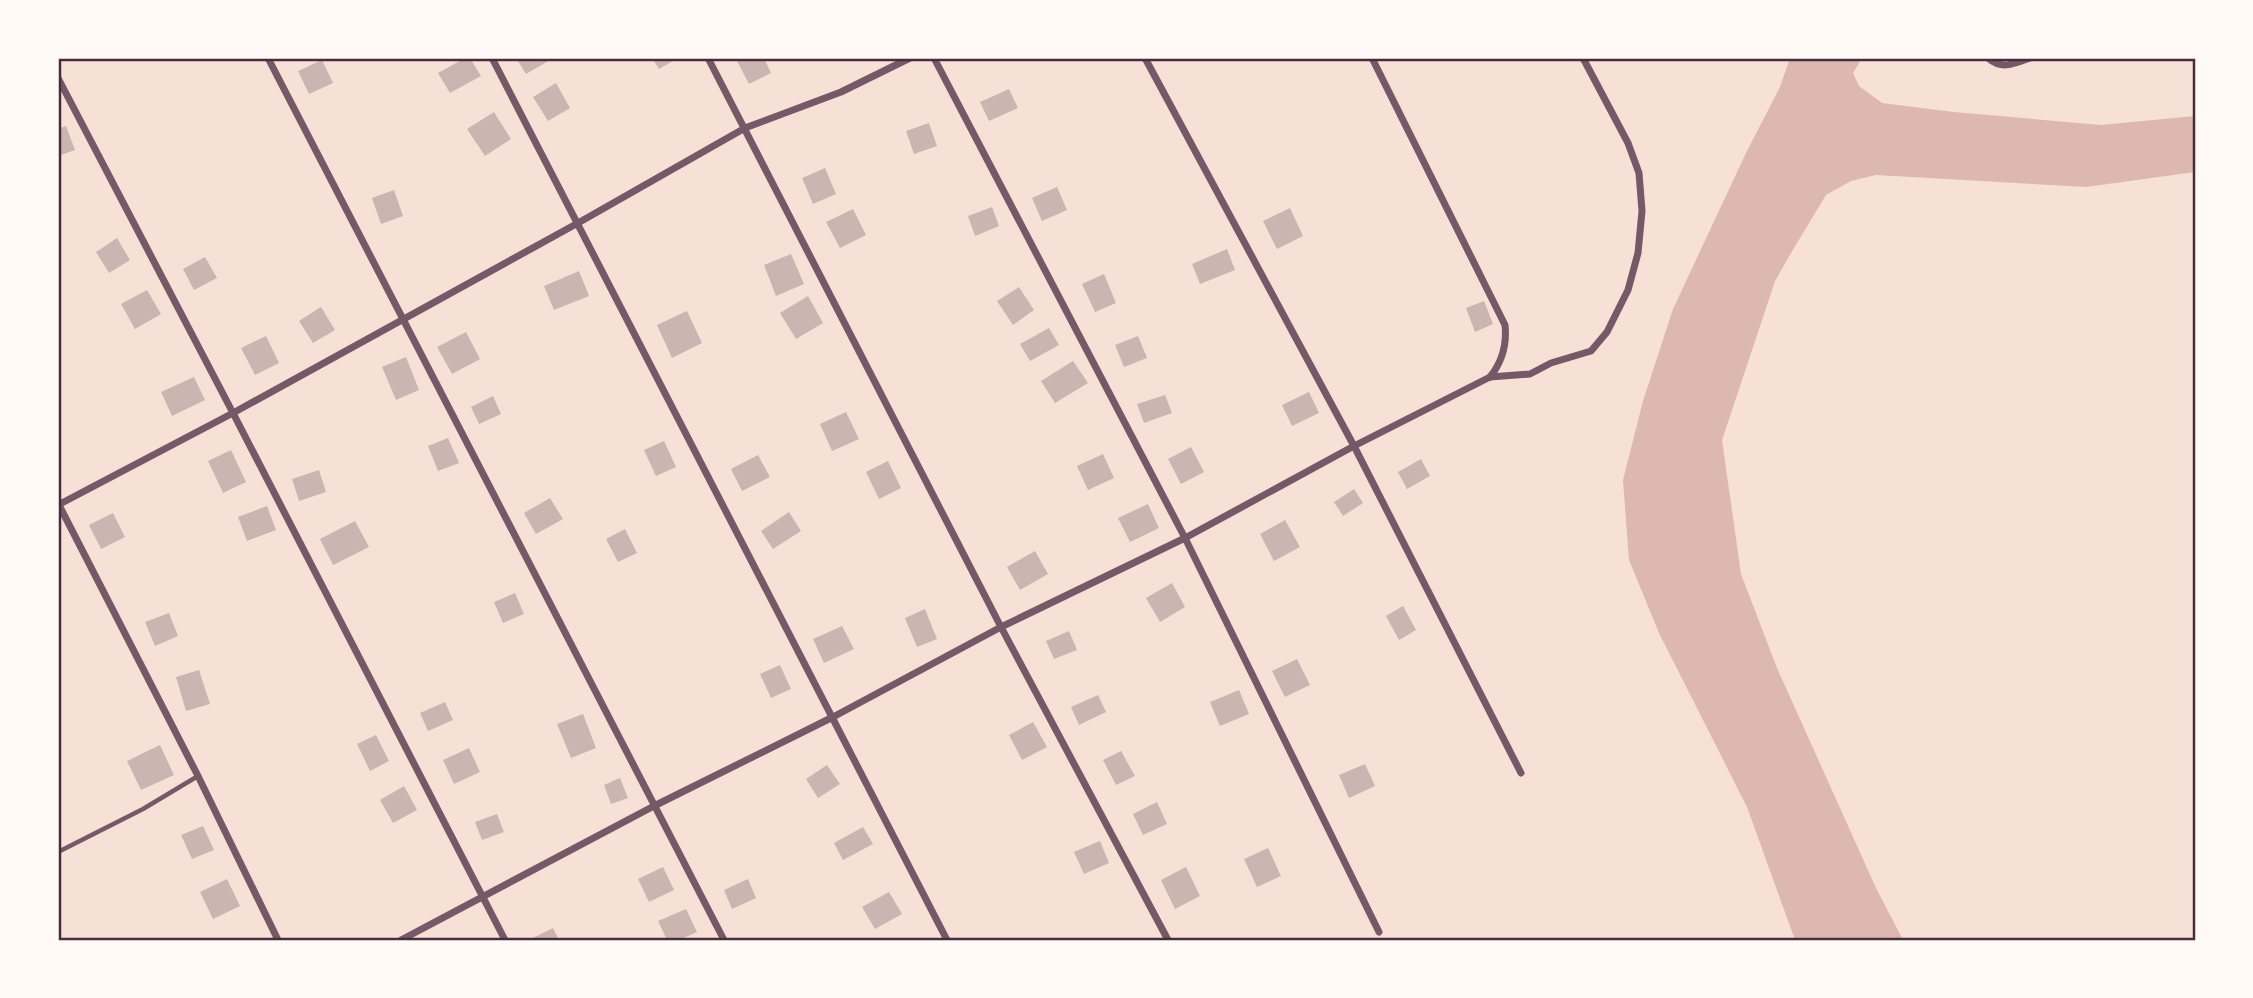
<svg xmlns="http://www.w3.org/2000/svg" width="2253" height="998" viewBox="0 0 2253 998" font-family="Rubik,sans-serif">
<rect width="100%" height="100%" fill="#f7e1d7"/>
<path fill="#dcb8b0" d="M1790 58H1862L1853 73 1859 86 1882 103 1954 112 2101 125 2195 116V172L2086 187 1876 175 1851 181 1826 195 1791 253 1775 281 1722 440 1741 574 1777 668 1876 888 1903 940H1795L1747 807 1659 633 1629 560 1623 480 1643 401 1673 309 1746 153 1780 87Z"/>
<g fill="#ccb4b1">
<path d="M465 58H470L481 76 450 93 438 73Z"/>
<path d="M516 58H549L550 60 526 74Z"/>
<path d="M652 58H678L659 69Z"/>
<path d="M752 58H764L771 73 749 84 737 61Z"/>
<path d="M322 60 333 83 309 94 298 71Z"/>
<path d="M556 83 570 108 548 121 533 97Z"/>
<path d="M1009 89 1018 108 989 121 980 102Z"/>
<path d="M494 112 511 139 485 156 467 129Z"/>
<path d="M929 123 937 146 914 154 906 131Z"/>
<path d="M66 126 75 150 58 156V129Z"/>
<path d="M825 168 836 194 813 204 802 178Z"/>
<path d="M1057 187 1067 210 1042 221 1032 198Z"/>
<path d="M394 190 403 216 381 224 372 198Z"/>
<path d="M992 207 999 226 975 236 968 216Z"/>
<path d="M1290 208 1303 236 1277 249 1263 221Z"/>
<path d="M853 209 866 235 840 248 826 222Z"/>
<path d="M117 238 130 260 109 273 96 252Z"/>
<path d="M1227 249 1235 270 1200 284 1192 264Z"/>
<path d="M791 254 804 284 776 296 764 265Z"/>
<path d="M205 257 217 278 194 290 183 269Z"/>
<path d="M579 271 589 296 554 310 544 286Z"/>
<path d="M1104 274 1116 303 1095 312 1082 284Z"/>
<path d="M1019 287 1034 310 1013 325 997 301Z"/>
<path d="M147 290 161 314 135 329 121 304Z"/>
<path d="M808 296 823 323 796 339 780 313Z"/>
<path d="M1484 301 1493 324 1475 332 1466 308Z"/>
<path d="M321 307 335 330 313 343 299 321Z"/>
<path d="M687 311 702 343 672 358 657 325Z"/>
<path d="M1049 328 1059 345 1030 361 1020 344Z"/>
<path d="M466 332 480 359 452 374 437 347Z"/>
<path d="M266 336 279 363 255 375 241 348Z"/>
<path d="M1138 336 1147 358 1124 367 1115 345Z"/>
<path d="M406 357 419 390 396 400 382 367Z"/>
<path d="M1073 361 1088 383 1055 403 1041 381Z"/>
<path d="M194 377 205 400 172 416 161 392Z"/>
<path d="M1309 392 1319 413 1292 426 1282 405Z"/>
<path d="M1165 395 1172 413 1144 423 1137 404Z"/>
<path d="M493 396 501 414 479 424 471 407Z"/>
<path d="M846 412 859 439 832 451 820 424Z"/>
<path d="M448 438 459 463 438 471 428 446Z"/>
<path d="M664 441 676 467 656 476 644 450Z"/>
<path d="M1191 447 1204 472 1181 484 1168 459Z"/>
<path d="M231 450 246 482 223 493 208 461Z"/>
<path d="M1103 454 1114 478 1088 490 1077 466Z"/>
<path d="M758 455 770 477 742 491 731 469Z"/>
<path d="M1421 459 1430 476 1407 489 1398 472Z"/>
<path d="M888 461 901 488 879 499 866 472Z"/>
<path d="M319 470 326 492 299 501 292 479Z"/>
<path d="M1354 489 1363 503 1343 516 1334 502Z"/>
<path d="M550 498 563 519 536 534 524 513Z"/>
<path d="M1148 504 1159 528 1130 542 1118 518Z"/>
<path d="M267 506 276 530 247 541 238 517Z"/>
<path d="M789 512 801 531 773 549 761 531Z"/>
<path d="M113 513 125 537 101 549 89 525Z"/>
<path d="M1285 520 1300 547 1274 561 1260 534Z"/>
<path d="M355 521 369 547 333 565 320 539Z"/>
<path d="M625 529 637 553 618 562 606 539Z"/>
<path d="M1035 551 1048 574 1020 590 1007 567Z"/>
<path d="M1172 583 1185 607 1160 622 1146 598Z"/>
<path d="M515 593 524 614 503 623 494 602Z"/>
<path d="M1403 606 1416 630 1399 640 1386 616Z"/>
<path d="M925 609 937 639 917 647 905 618Z"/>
<path d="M169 613 178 636 155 646 145 622Z"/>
<path d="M842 626 854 649 824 663 813 639Z"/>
<path d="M1069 631 1077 650 1054 659 1046 641Z"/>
<path d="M1297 659 1310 685 1285 697 1272 671Z"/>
<path d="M780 665 791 689 771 698 760 674Z"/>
<path d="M199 670 210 704 186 711 176 677Z"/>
<path d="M1239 690 1249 714 1220 726 1210 702Z"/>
<path d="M1098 695 1106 712 1079 725 1071 707Z"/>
<path d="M445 702 453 720 428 731 420 713Z"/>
<path d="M583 714 596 748 571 758 557 724Z"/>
<path d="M1033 722 1047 747 1022 760 1009 735Z"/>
<path d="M376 735 389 761 370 771 357 744Z"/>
<path d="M160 745 174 775 141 790 127 761Z"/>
<path d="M469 748 480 772 454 784 443 760Z"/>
<path d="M1121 751 1135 776 1116 785 1103 760Z"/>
<path d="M1365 764 1375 786 1349 798 1339 775Z"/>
<path d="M827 765 840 784 818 798 806 779Z"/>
<path d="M620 778 628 798 611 804 604 785Z"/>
<path d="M404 786 417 810 393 823 380 800Z"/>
<path d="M1157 802 1167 824 1143 835 1133 814Z"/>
<path d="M497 814 504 832 482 840 475 822Z"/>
<path d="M203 826 214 850 192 859 181 835Z"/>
<path d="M863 827 873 844 843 860 834 843Z"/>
<path d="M1100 841 1109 863 1084 874 1074 852Z"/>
<path d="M1268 848 1281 876 1257 887 1244 859Z"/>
<path d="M663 867 674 890 649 902 638 879Z"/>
<path d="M1186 867 1200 896 1175 909 1161 880Z"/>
<path d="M227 879 240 906 213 919 200 892Z"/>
<path d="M748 879 756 898 732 909 724 890Z"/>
<path d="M889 892 902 914 875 929 862 907Z"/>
<path d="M686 909 697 932 679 940H667L658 921Z"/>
<path d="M553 928 559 940H529Z"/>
</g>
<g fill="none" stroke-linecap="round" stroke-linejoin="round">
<path stroke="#755966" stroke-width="4.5" d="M58 852 143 809 198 776"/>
<g stroke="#755966" stroke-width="7">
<path d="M268 58 724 940"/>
<path d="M492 58 947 940"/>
<path d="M708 58 1001 627 1168 940"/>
<path d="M934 58 1185 538 1379 932"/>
<path d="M1145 58 1354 446 1521 773"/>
<path d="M1372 58 1505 325C1507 344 1502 362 1490 377"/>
<path d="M1988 58C2002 70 2014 64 2030 58"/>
<path d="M58 78 233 413 505 940"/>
<path d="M58 503 198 776 278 940"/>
<path d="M58 505 233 413 578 223 745 128 841 92 910 58"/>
<path d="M401 940 654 806 833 717 1001 627 1185 538 1354 446 1490 377 1530 374 1551 363 1591 351 1607 332 1628 290 1638 253 1642 211 1639 173 1628 143 1583 58"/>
</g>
</g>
<rect width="2253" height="998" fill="none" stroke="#fffaf5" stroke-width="119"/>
<rect x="60" y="60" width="2134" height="879" fill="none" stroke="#4a2c40" stroke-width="2.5"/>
</svg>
